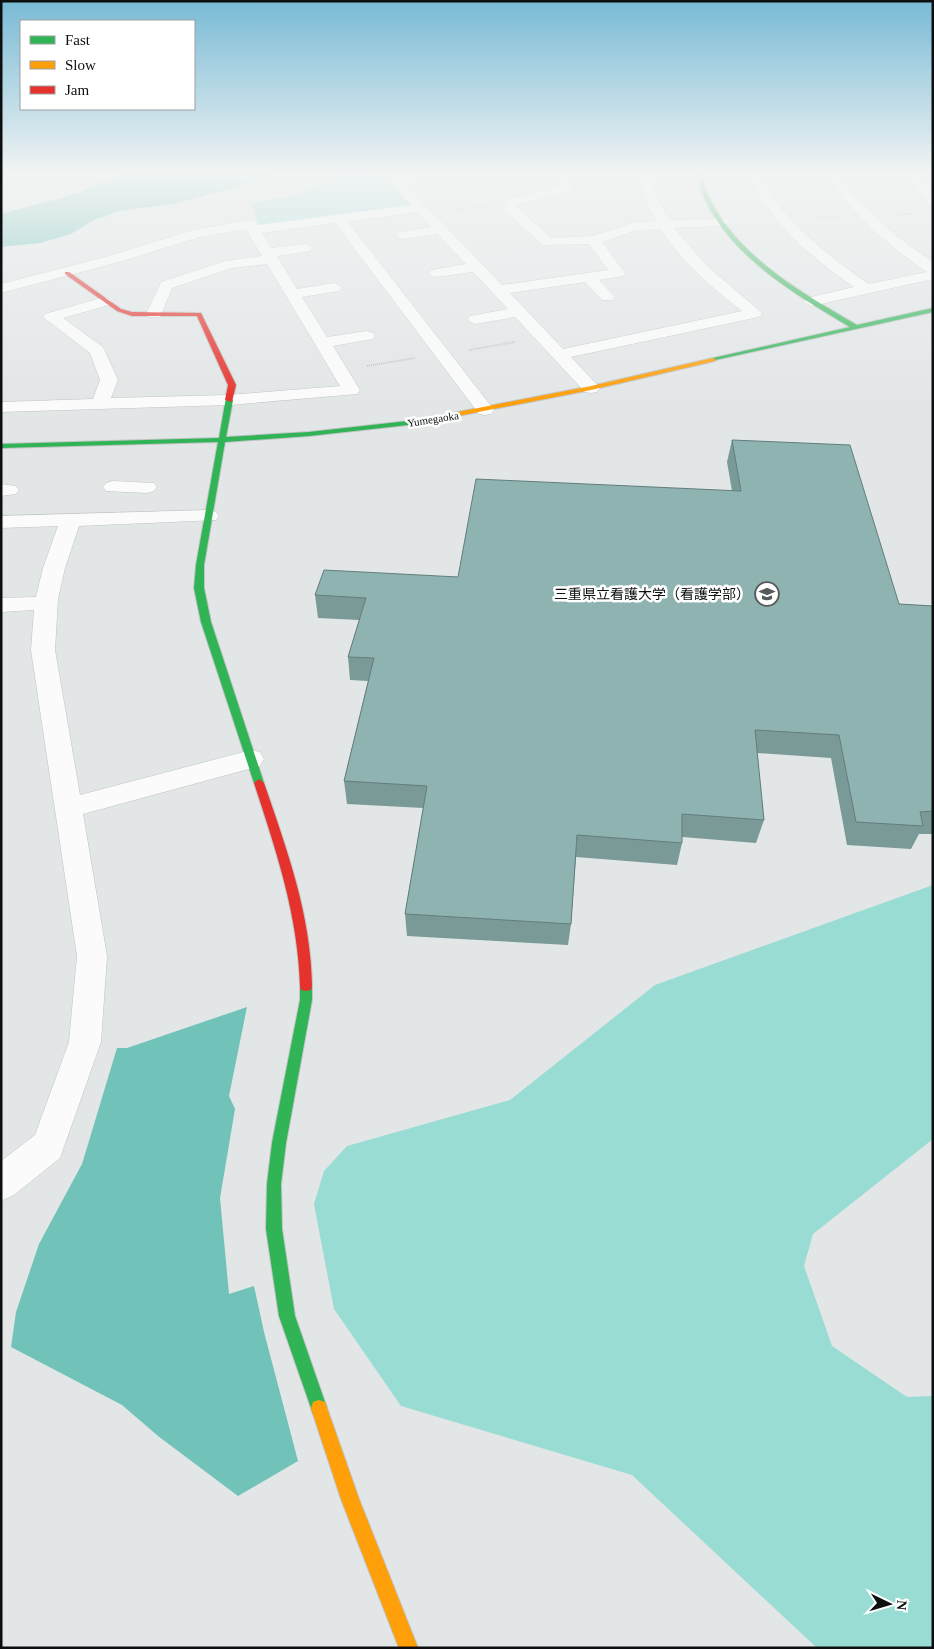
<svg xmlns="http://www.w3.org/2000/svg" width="934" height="1649" viewBox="0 0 934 1649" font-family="'Times New Roman','Noto Sans JP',serif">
<rect width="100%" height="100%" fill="#e2e6e6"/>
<g fill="#99dcd4">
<path d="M342 173H373L388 181 412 206 260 227 251 203 301 194Z"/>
<path d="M933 885V1139L813 1234 804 1266 832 1346 907 1397 933 1396V1648H817L632 1475 401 1406 334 1309 314 1204 324 1171 347 1146 510 1100 655 985Z"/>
</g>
<g fill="#71c2b8">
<path d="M278 173 227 190 174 204 119 211 94 220 71 234 40 243 1 247V214L79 193 99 182 121 174Z"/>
<path d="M247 1007 229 1096 235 1109 220 1198 229 1294 254 1286 264 1332 298 1461 238 1496 158 1436 122 1405 11 1347 16 1312 39 1244 82 1164 117 1048H127Z"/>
</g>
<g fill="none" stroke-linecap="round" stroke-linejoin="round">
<g stroke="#c1c4c4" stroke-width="1">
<g id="street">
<path d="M1 173H27L25 176 1 181Z"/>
<path d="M419 173H442L440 176 405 184 502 285 608 270 589 244 543 245 505 211 503 208 506 200 560 186 559 173H571L573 188 571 191 517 205V207L551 238 592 236 636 222 656 221 644 197 638 173H650L657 197 669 220 728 219 730 222 723 226 674 228 706 265 762 313 760 316 754 318 571 357 600 388 597 392 591 393 585 392 515 317 476 324 470 322 468 319 470 316 508 309 473 272 436 277 431 276 429 273 431 270 466 264 437 234 404 239 399 238 397 235 399 232 431 227 417 212 348 222 491 406 494 410 491 414 485 415 479 414 335 223 262 233 272 248 305 244 310 245 312 248 310 251 277 256 297 289 334 283 339 285 342 288 339 291 302 297 327 337 367 331 373 333 375 336 373 339 333 346 360 390 357 394 229 405 1 412V402L93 399 100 380 90 353 43 317 45 314 104 297 109 299 112 302 109 305 63 318 103 347 118 380 111 398 229 395 340 386 267 264 232 268 172 288 160 317H148L146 314 161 282 225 261 262 256 246 229 200 237 119 262 1 293V284L109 256 193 230 250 220 255 221 258 225 411 205 390 182 392 179ZM661 229C681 262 712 287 742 311L563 349 510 293 585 282 602 300H612L615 297 599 280 623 276 625 273 602 242 637 230Z"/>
<path d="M747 173H759C784 222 824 253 869 284L927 272C885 243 854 216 825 173H837C863 210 895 237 933 262V279L812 306 807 304 804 301 807 298 854 287C809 256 771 223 747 173Z"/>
<path d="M904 173H917L933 192V204L928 203Z"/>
<path d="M113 481 154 483 157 487 154 491 147 493 106 491 103 487 106 483Z"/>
<path d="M1 484 16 486 19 490 16 494 1 496Z"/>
<path d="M209 510 216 512 219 516 216 520 79 526 65 568 58 599 55 650 80 795 251 750 260 752 264 759 260 766 83 814 107 956 101 1042 60 1158 14 1195 1 1201V1161L35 1135 69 1042 77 956 31 650 34 610 1 612V598L36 597 43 568 58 526 1 528V516Z"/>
</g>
</g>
<g stroke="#c1c4c4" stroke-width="2">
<g id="fast">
<path d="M697 173H702C704 180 705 188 708 195 736 256 802 293 857 325L933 308V312L711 361 710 360 713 358 850 327C795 294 730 257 703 195 700 188 699 180 697 173Z"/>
<path d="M226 398 233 400 226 437 309 432 417 420 421 422 417 424 309 436 225 442 204 565V588L211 622 264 783 259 787 254 783 201 622 194 588 196 565 218 442 1 448V444L219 438Z"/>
<path d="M306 981 311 982 312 986V1000L286 1143 281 1184 282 1229 295 1316 327 1408 325 1414 319 1416 313 1414 311 1408 279 1316 266 1229 267 1184 272 1143 300 1000V986L301 982Z"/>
</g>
</g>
<g stroke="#c1c4c4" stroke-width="2">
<g id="slow">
<path d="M713 358 716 360 715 361 591 390 417 424 413 422 417 420 591 386Z"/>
<path d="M319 1400 325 1402 327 1408 359 1499 418 1648H399L341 1499 311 1408 313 1402Z"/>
</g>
</g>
<g stroke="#c1c4c4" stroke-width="2">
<g id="jam">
<path d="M65 272H69L121 309 132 312 201 313 236 385 232 402 225 400 228 385 197 316H132L117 311 65 274Z"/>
<path d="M259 779 264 783C287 850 311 915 312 986L311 990 306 991 301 990 300 986C298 915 276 850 254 783Z"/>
</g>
</g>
<g stroke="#c2c3c3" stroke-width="2" stroke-dasharray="1 1" stroke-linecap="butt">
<path d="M454 210 487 206"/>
<path d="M898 214H915"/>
<path d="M816 218 837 217"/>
<path d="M469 350 515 342"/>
<path d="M367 366 415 358"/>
</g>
<use href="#street" fill="#fbfbfb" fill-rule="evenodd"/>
<use href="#fast" fill="#30b455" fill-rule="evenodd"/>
<use href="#slow" fill="#ff9f0a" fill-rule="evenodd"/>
<use href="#jam" fill="#e5322d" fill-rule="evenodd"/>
</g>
<path fill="#7a9a98" d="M732 440 899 604 933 606V834H919L911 849 847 845 831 758 757 753 764 820 756 843 682 837V843L677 865 576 857 571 924 568 945 407 936 405 914 423 808 347 804 344 781 368 681 350 680 348 657 359 620 318 618 315 595 458 577 732 491 727 462Z"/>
<path fill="#8eb3b1" stroke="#637d7c" d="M732 440 850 445 899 604 933 606V811L920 812 923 826 856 822 839 735 755 730 764 820 682 814V843L577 835 571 924 405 914 427 786 344 781 374 658 348 657 366 598 315 595 324 570 458 577 476 479 741 491Z"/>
<linearGradient id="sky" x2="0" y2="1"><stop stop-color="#78bad5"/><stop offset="0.43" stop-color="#f2f4f4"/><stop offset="1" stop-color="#f2f4f4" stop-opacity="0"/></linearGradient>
<rect width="934" height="404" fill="url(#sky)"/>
<defs>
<g id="university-ring" transform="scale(1.25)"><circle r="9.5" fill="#fff" stroke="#575a5a" stroke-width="1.5"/><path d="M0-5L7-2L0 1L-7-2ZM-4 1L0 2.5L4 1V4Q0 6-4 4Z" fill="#575a5a"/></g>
</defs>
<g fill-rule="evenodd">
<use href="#university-ring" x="767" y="594"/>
</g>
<g text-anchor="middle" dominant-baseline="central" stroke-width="5" stroke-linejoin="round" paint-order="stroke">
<g font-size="11" fill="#0c0f0f" stroke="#fff">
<text transform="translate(433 419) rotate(-9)">Yumegaoka</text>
</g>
<g font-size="14" fill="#0c0f0f" stroke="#fff" text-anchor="end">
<text x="750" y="594">三重県立看護大学（看護学部）</text>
</g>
</g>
<rect width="934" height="1649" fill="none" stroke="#0c0f0f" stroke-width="5"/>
<rect x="20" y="20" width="175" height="90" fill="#ffffff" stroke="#9e9f9f"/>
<rect x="30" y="36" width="25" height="8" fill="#30b455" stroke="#9e9f9f"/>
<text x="65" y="45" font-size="15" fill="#0c0f0f">Fast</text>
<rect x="30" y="61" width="25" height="8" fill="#ff9f0a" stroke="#9e9f9f"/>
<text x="65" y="70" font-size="15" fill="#0c0f0f">Slow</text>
<rect x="30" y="86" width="25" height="8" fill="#e5322d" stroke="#9e9f9f"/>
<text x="65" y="95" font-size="15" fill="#0c0f0f">Jam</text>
<g transform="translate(889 1604) rotate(95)" stroke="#ffffff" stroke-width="4" paint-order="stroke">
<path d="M0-4L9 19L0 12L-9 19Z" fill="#0c0f0f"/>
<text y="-8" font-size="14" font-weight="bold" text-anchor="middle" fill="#0c0f0f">N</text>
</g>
</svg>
